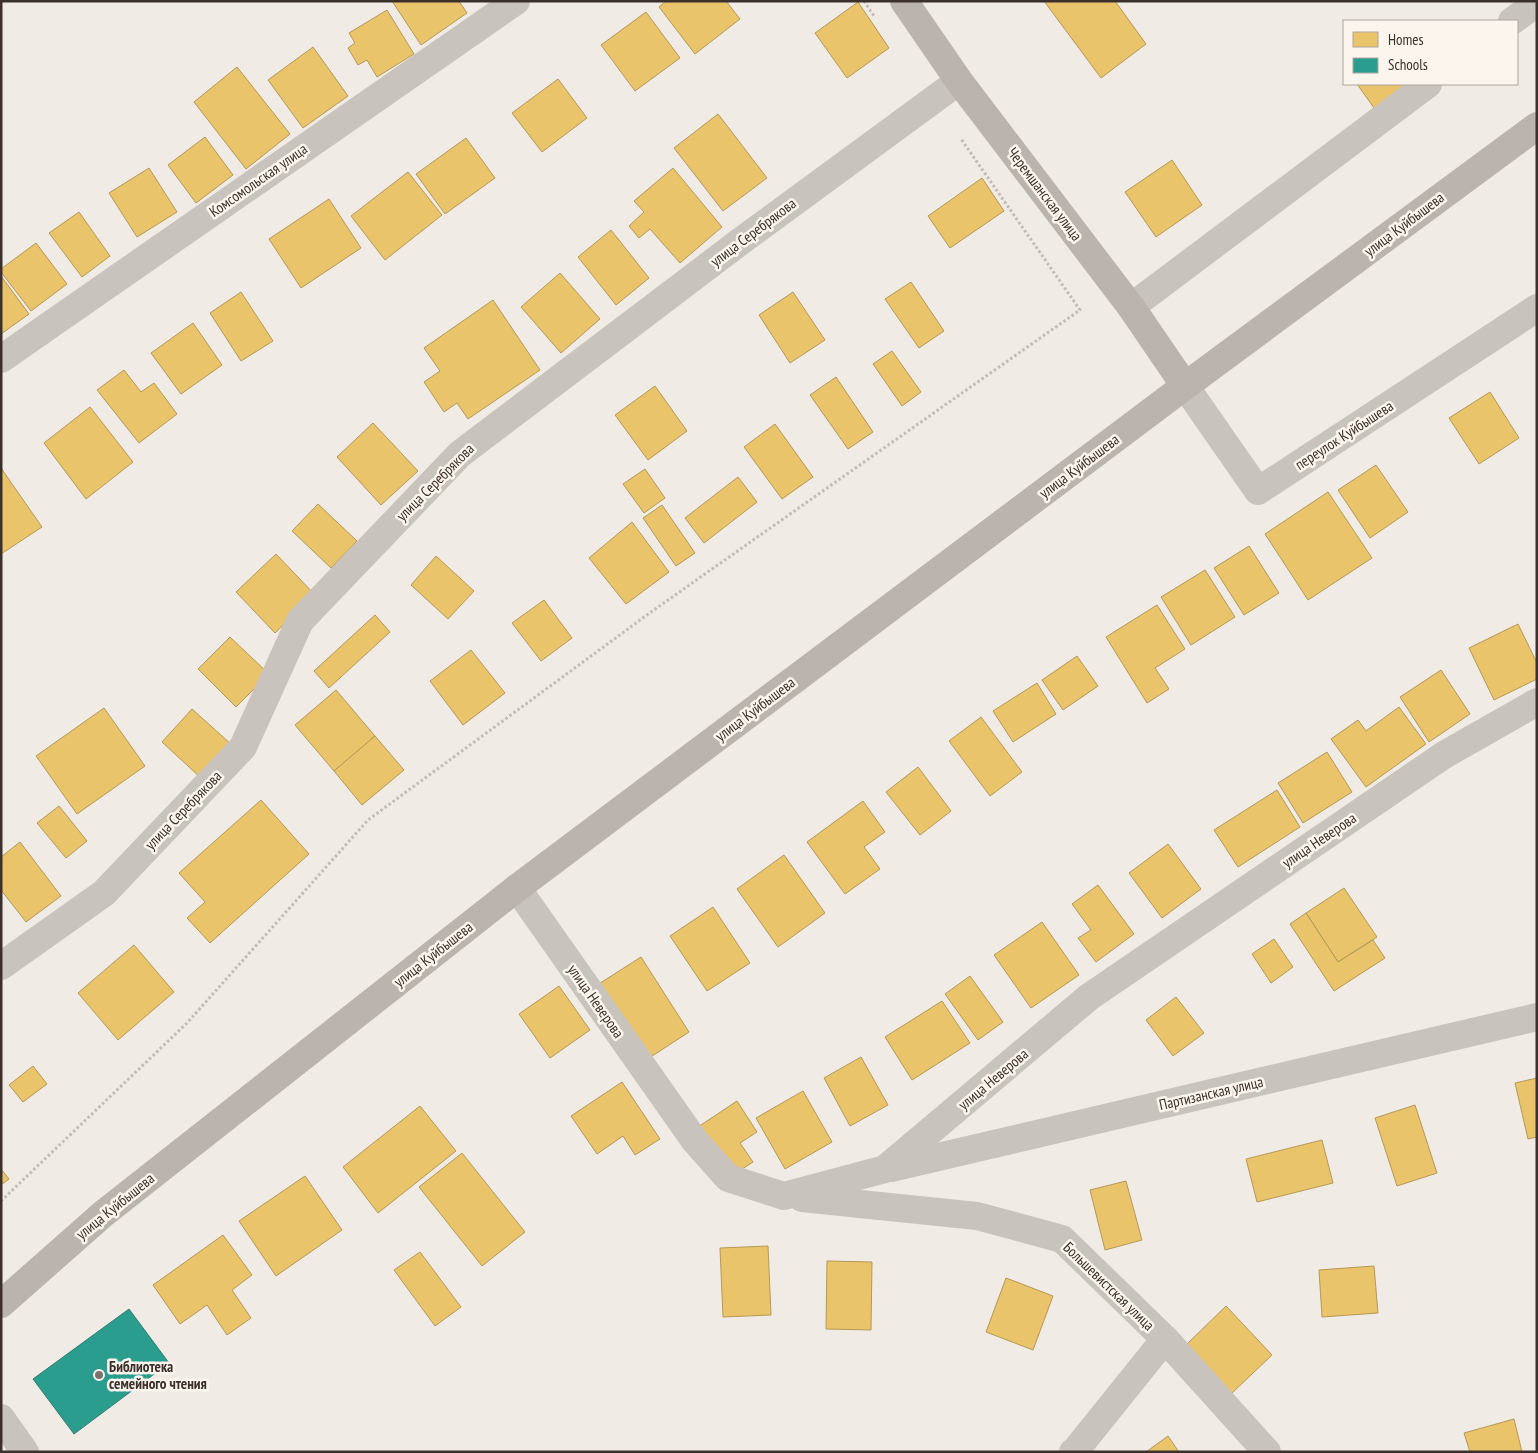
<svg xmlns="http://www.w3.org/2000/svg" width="1538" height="1453" viewBox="0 0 1538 1453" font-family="'PT Sans Narrow',sans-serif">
<rect width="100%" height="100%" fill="#f0ebe5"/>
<g fill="#e9c46a" stroke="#b59857">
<path d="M392 1H459L467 13 421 45Z"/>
<path d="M666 1H726L740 19 695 54 659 7Z"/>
<path d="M1044 1H1115L1146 44 1101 78Z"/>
<path d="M858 2 889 48 847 78 815 33Z"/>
<path d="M387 10 414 54 377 77 367 60 358 65 348 48 355 43 349 33Z"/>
<path d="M646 12 680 58 635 91 601 45Z"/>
<path d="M313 47 348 96 303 128 268 80Z"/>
<path d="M237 67 290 134 246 169 194 102Z"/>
<path d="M558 79 587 118 542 152 512 113Z"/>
<path d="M1357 84H1412L1379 115Z"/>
<path d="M718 114 767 178 723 211 674 148Z"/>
<path d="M205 137 233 175 196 203 168 165Z"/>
<path d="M466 138 495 178 445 214 416 174Z"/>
<path d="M1172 160 1202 205 1156 237 1125 192Z"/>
<path d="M149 168 177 212 137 237 109 193Z"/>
<path d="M673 168 722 227 680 263 650 229 639 238 629 226 644 212 634 201Z"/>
<path d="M408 172 442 215 385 260 351 216Z"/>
<path d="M982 178 1004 211 950 248 928 216Z"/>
<path d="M329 199 361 248 301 288 269 239Z"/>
<path d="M79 212 110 256 82 277 49 233Z"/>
<path d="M611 230 649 278 616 305 578 257Z"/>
<path d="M36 243 67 284 31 311 1 272V269Z"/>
<path d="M560 273 600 319 561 353 521 307Z"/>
<path d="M1 276 29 314 1 334Z"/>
<path d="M911 282 944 331 919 348 885 299Z"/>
<path d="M241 292 273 341 241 361 210 313Z"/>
<path d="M793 292 825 340 790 363 759 315Z"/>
<path d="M493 300 540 370 468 419 457 403 444 412 424 382 440 371 424 348Z"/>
<path d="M193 323 222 365 181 394 151 353Z"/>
<path d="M892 351 921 392 902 406 873 364Z"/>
<path d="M124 370 141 392 154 383 177 414 139 443 97 390Z"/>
<path d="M836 377 873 432 848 449 810 395Z"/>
<path d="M655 386 687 431 648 460 615 415Z"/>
<path d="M1490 392 1519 438 1479 464 1449 418Z"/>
<path d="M90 407 133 462 86 499 44 443Z"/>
<path d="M373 423 418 471 381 505 337 457Z"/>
<path d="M775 424 813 477 782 499 744 447Z"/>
<path d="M1376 465 1408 512 1370 538 1338 490Z"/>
<path d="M1 468 42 527 1 554Z"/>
<path d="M645 469 665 498 644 513 623 484Z"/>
<path d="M738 477 757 502 704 543 685 518Z"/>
<path d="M1328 492 1372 558 1308 600 1265 534Z"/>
<path d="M318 504 357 541 331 568 292 531Z"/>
<path d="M662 505 695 553 676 566 643 518Z"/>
<path d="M632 522 669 572 626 604 589 558Z"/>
<path d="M1249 546 1279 593 1244 615 1214 568Z"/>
<path d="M276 554 315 595 275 633 236 592Z"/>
<path d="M436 556 474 591 448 619 411 585Z"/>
<path d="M1205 570 1235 617 1191 645 1161 597Z"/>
<path d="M544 600 572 638 541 661 512 623Z"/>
<path d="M1157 605 1185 649 1155 668 1169 689 1147 703 1106 637Z"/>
<path d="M375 615 390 632 329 688 314 671Z"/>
<path d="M1518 624 1537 663V679L1494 700 1469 648Z"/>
<path d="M230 637 269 674 236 707 198 669Z"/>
<path d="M471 650 505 693 463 725 430 681Z"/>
<path d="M1077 656 1098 686 1063 710 1042 680Z"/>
<path d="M1441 670 1470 714 1429 742 1400 697Z"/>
<path d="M1037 683 1056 714 1013 742 993 711Z"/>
<path d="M336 690 375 736 334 771 295 725Z"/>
<path d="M1399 707 1426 744 1366 787 1331 739 1358 720 1366 731Z"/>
<path d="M104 708 145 766 77 814 36 756Z"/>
<path d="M192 709 232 745 202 779 162 742Z"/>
<path d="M981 717 1022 772 990 796 949 741Z"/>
<path d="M375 736 404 770 362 805 334 771Z"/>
<path d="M1327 752 1352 792 1303 823 1278 783Z"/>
<path d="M918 767 951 811 920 835 886 792Z"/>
<path d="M1277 790 1300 827 1238 867 1214 830Z"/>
<path d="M261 800 309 854 210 943 187 918 205 902 179 873Z"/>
<path d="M863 801 885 832 864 847 880 869 845 894 807 842Z"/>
<path d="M59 806 87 841 66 858 37 823Z"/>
<path d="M20 842 61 896 26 922 1 890V857Z"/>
<path d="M1168 844 1201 889 1162 918 1129 873Z"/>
<path d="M784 855 825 913 778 947 737 889Z"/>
<path d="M1098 885 1134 934 1096 962 1078 938 1091 930 1072 904Z"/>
<path d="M1344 888 1377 937 1338 962 1306 913Z"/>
<path d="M713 907 750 963 707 991 670 936Z"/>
<path d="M1306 913 1338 962 1373 940 1385 958 1334 991 1290 924Z"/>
<path d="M1042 922 1079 975 1031 1008 994 955Z"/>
<path d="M1274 939 1293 967 1271 983 1252 954Z"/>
<path d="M134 945 174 992 118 1040 78 993Z"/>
<path d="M641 957 689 1032 643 1062 594 987Z"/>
<path d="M970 976 1003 1022 978 1040 945 994Z"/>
<path d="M559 986 590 1030 550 1058 519 1014Z"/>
<path d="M1176 997 1204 1033 1173 1056 1146 1020Z"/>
<path d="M942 1001 970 1043 912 1080 885 1037Z"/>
<path d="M861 1057 888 1105 850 1126 824 1078Z"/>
<path d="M33 1066 47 1084 23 1102 9 1085Z"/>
<path d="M1537 1078V1137L1528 1139 1515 1083Z"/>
<path d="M622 1082 660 1139 635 1155 623 1136 597 1154 571 1116Z"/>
<path d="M803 1091 832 1142 785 1169 756 1118Z"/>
<path d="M737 1101 757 1132 740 1143 753 1162 730 1177 698 1127Z"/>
<path d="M1415 1105 1437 1173 1397 1186 1375 1118Z"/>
<path d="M420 1106 456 1151 378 1213 343 1167Z"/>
<path d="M1322 1140 1333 1183 1257 1202 1246 1159Z"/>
<path d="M462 1153 525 1232 482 1266 419 1187Z"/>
<path d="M1 1169 9 1179 1 1185Z"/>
<path d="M305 1176 342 1230 276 1276 239 1221Z"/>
<path d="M1126 1181 1142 1240 1105 1250 1090 1190Z"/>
<path d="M223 1235 252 1275 232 1290 251 1318 227 1335 207 1305 180 1324 153 1285Z"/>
<path d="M768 1246 771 1315 723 1317 720 1248Z"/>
<path d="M420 1252 461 1307 435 1326 394 1270Z"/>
<path d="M827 1261 872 1262 871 1330 826 1329Z"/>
<path d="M1374 1266 1378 1313 1322 1317 1319 1270Z"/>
<path d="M1006 1278 1053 1296 1033 1350 986 1332Z"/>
<path d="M1226 1306 1272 1355 1231 1394 1186 1345Z"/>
<path d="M1514 1419 1522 1452H1470L1464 1433Z"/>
<path d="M1168 1436 1179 1452H1146Z"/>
</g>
<path fill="#2a9d8f" stroke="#2f7c71" d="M129 1309 169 1363 74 1434 33 1379Z"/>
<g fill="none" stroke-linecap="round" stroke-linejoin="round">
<g stroke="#c2bbb6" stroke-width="3" stroke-dasharray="2.5 2.5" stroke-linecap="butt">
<path d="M864 1 874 16"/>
<path d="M1 1201 187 1023 368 820 651 612 1080 310 961 139"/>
</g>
<g stroke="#c9c3be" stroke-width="28">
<path d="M1512 21 1537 3"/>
<path d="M1131 307 1428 84"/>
<path d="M1 359 516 1"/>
<path d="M1185 386 1258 491 1537 308"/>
<path d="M517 888 695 1141 728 1178 784 1196 885 1169 1089 997 1444 755 1537 702"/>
<path d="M1 966 104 893 243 747 300 621 460 454 741 241 959 81"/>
<path d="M891 1168 1537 1017"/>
<path d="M802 1198 977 1216 1062 1239 1165 1339 1267 1452"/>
<path d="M1 1418 25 1452"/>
<path d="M1073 1452 1075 1451 1165 1339"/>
</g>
<g stroke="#bab3ae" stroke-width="28">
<path d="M904 1 959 81 1131 307 1185 386"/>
<path d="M1 1304 103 1214 517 888 1185 386 1537 126"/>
</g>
</g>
<circle fill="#7a716c" stroke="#fbf5ee" stroke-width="2" cx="99" cy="1375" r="5"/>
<g text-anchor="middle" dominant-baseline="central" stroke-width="5" stroke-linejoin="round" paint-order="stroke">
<g font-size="15" fill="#3b302b" stroke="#fbf5ee">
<text transform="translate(258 180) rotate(-35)">Комсомольская улица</text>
<text transform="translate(1045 194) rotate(53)">Черемшанская улица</text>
<text transform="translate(1404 224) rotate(-37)">улица Куйбышева</text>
<text transform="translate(753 232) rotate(-37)">улица Серебрякова</text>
<text transform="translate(1344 435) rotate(-33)">переулок Куйбышева</text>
<text transform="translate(1079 466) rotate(-37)">улица Куйбышева</text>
<text transform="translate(435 482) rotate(-45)">улица Серебрякова</text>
<text transform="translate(755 709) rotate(-37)">улица Куйбышева</text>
<text transform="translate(183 810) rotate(-46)">улица Серебрякова</text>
<text transform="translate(1319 840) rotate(-34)">улица Неверова</text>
<text transform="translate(433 954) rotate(-38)">улица Куйбышева</text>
<text transform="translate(596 1001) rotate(55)">улица Неверова</text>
<text transform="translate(993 1079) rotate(-40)">улица Неверова</text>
<text transform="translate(1211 1093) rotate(-13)">Партизанская улица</text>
<text transform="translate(115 1206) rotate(-39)">улица Куйбышева</text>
<text transform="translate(1109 1286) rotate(44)">Большевистская улица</text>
</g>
<g font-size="15" font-weight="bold" fill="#3b302b" stroke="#fbf5ee" text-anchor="start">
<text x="109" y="1366">Библиотека<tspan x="109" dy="17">семейного чтения</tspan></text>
</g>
</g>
<rect width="1538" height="1453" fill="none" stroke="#3b302b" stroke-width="5"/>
<rect x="1343" y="20" width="175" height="65" fill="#fbf5ee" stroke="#aea6a0"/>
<rect x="1353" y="32" width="25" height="15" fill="#e9c46a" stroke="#aea6a0"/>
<text x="1388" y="45" font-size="15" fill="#3b302b">Homes</text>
<rect x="1353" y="58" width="25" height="15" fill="#2a9d8f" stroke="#aea6a0"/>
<text x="1388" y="70" font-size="15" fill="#3b302b">Schools</text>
</svg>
